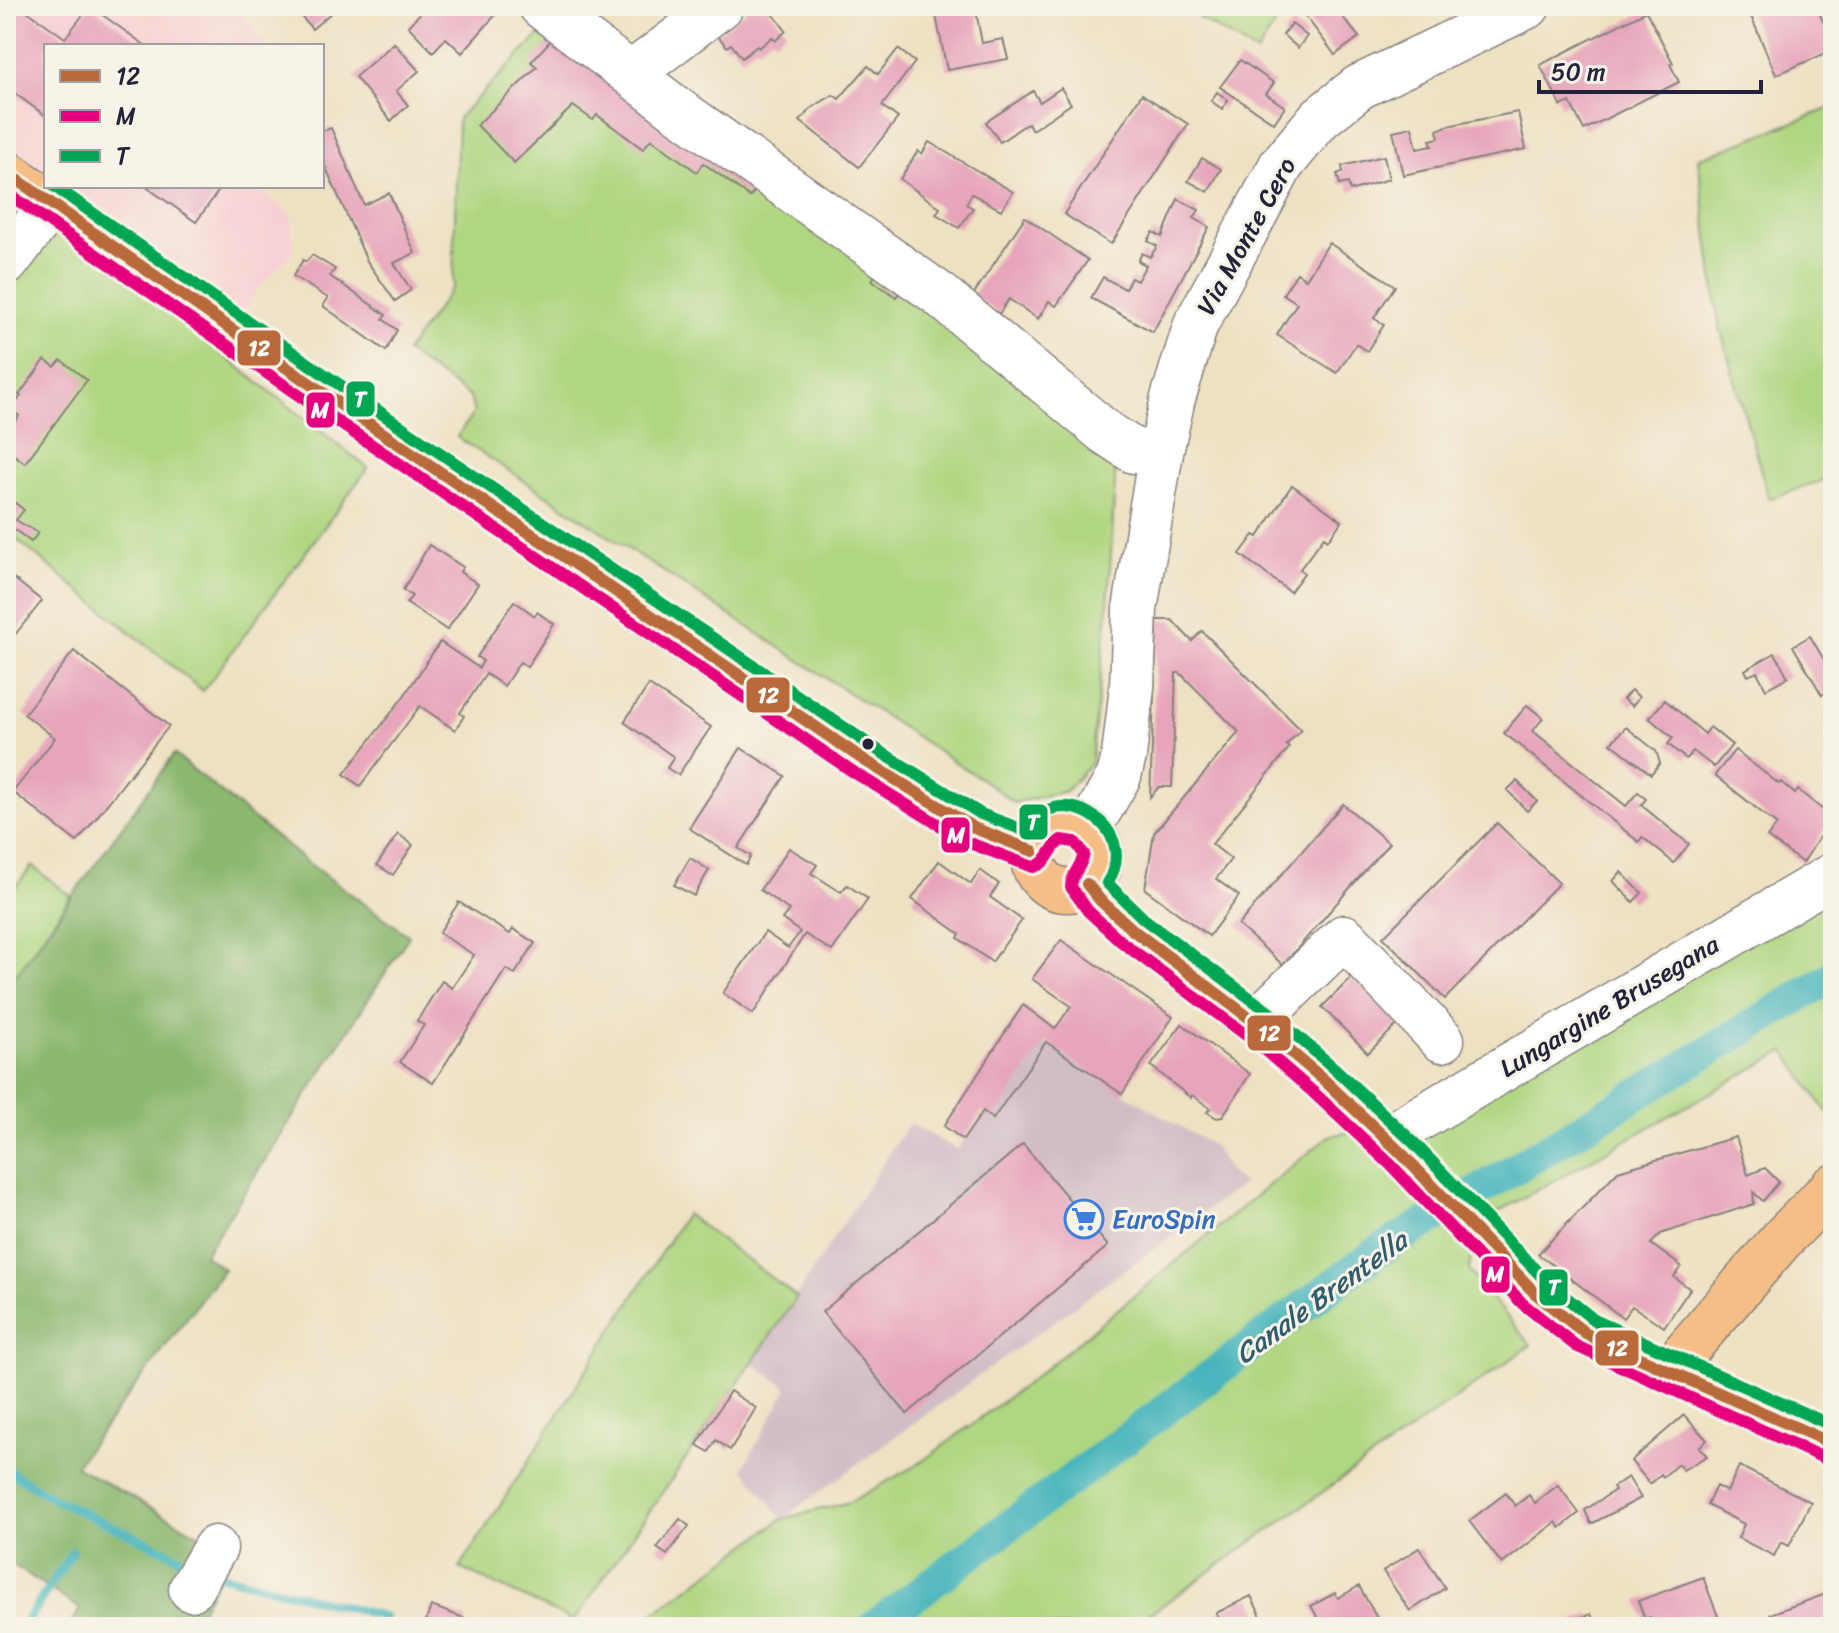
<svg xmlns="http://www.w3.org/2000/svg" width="1839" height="1633" viewBox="0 0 1839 1633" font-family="Sriracha,sans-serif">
<rect width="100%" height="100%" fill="#f7f3e8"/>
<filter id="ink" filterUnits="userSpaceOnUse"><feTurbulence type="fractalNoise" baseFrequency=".0125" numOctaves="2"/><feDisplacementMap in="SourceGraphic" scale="16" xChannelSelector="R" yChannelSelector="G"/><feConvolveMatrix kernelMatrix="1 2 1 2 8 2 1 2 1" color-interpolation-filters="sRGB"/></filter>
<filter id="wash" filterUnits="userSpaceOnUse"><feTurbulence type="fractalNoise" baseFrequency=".006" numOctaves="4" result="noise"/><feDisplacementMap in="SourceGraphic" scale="32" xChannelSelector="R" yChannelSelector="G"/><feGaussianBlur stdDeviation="1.8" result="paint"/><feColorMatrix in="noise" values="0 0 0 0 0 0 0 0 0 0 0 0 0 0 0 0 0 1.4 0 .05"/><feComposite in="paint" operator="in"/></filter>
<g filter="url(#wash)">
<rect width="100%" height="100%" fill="#eee1c2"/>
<g fill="#f7cfd2">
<path d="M6 6H237L235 9 268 46H46V172L6 144Z"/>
<path d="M66 186H253L291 213 294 251 253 295 244 314Z"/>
</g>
<path fill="#d2bdc6" d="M1041 1040 1118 1090 1215 1147 1228 1171 1243 1184 782 1519 743 1468 788 1388 752 1363 909 1123 957 1150Z"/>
<g fill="#afd680" stroke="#687c5e" stroke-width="2">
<path d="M1207 6H1286L1257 53 1199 18Z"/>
<path d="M551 23 800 209 1116 462 1108 607 1091 763 1066 791 1014 803 992 786 457 437 474 412 470 397 406 352 453 287 458 118Z"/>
<path d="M1833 107V477L1769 499 1719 324 1698 159Z"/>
<path d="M57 225 368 468 203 691 6 531V283Z"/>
<path d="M32 866 71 896 6 989V898Z"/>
<path d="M1833 891V1121L1785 1051 1477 1224 1469 1271 1531 1345 1147 1616 1142 1627H635L782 1519 850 1502 920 1463 1034 1378 1329 1136 1382 1126Z"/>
<path d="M686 1214 797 1297 574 1621 460 1568Z"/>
</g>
<path fill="#8bb76e" stroke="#566c54" stroke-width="2" d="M174 754 304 860 409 936 204 1255 224 1269 75 1466 198 1534 236 1548 191 1627H69L80 1609 6 1560V989Z"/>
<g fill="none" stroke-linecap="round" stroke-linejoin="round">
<g stroke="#44b4bb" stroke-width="9">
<path d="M6 1469 54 1499 192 1563"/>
<path d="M213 1573 385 1617"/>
<path d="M23 1627 73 1551"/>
</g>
<path stroke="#44b4bb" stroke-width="32" d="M873 1627 1374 1254 1833 976"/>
</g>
<g id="blocks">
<g fill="#e7a5bb">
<path d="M6 6H20L65 38 90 6 146 46H46V116L6 87Z"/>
<path d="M292 6H339L312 29Z"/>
<path d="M427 6H491L498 12 462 53 446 38 433 52 408 26Z"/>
<path d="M743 6H767L786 31 775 41 772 37 759 48 757 46 742 58 731 44 727 47 716 34 746 11Z"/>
<path d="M934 6H975L982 43 1003 39 1008 59 947 70Z"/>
<path d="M1298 6H1334L1359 37 1335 55Z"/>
<path d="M1767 6H1816L1833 43V50L1776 75 1750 14Z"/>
<path d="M1646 11 1673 63 1670 64 1679 82 1584 130 1570 102 1561 106 1540 65Z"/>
<path d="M1292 24 1307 36 1298 48 1283 35Z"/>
<path d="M550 41 760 183 750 197 703 163 697 172 651 139 643 149 597 115 593 120 573 106 514 163 477 125 537 67 531 62Z"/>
<path d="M394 43 419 71 396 91 408 105 391 121 355 77Z"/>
<path d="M898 49 915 62 882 106 898 118 859 167 800 121 810 109 833 95 839 99 868 66 878 74Z"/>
<path d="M1240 60 1274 83 1266 94 1285 107 1274 123 1220 87Z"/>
<path d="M1061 88 1071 104 1032 130 1028 123 1000 142 986 122 1033 91 1040 102Z"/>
<path d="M1217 92 1228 100 1222 109 1211 101Z"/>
<path d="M1142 94 1188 124 1111 244 1064 214Z"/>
<path d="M1518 112 1526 149 1403 175 1393 131 1412 127 1417 149 1432 146 1430 140 1439 138 1437 130 1447 126Z"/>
<path d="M331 128 364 205 389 193 415 253 394 263 411 290 395 301 367 261 322 159V131Z"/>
<path d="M929 142 1013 192 1001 210 972 194 966 204 973 208 959 228 936 214 940 208 900 179 918 151 922 154Z"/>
<path d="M1384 156 1389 179 1350 191 1348 183 1340 185 1337 174 1343 172 1342 166Z"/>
<path d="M1202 158 1221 169 1208 192 1188 181Z"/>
<path d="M145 186H222L196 222Z"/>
<path d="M1178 199 1199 210 1194 218 1209 227 1153 332 1091 298 1103 277 1125 289 1131 278 1137 281 1146 265 1138 261 1142 253 1150 257 1157 246 1148 241 1153 232 1162 237Z"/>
<path d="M1025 217 1088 260 1056 306 1049 301 1038 319 1009 299 999 314 973 295Z"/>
<path d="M1329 243 1395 286 1374 318 1384 325 1367 351 1356 344 1337 373 1277 335 1297 303 1283 294 1297 273 1306 279Z"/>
<path d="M312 255 335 269 330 276 386 315 383 319 397 330 386 351 323 306 328 298 293 276 303 260 306 262Z"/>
<path d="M885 262 908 281 896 297 872 280Z"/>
<path d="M45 360 55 367 61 360 87 380 25 463 6 449V434L19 416 11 409 21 396 19 395Z"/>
<path d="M1292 485 1342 521 1328 540 1324 537 1300 569 1304 573 1290 592 1240 554 1254 535 1258 537Z"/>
<path d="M14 502 24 510 16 520 38 533 31 542 6 523V514Z"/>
<path d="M429 545 463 567 460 572 478 584 447 630 406 603 412 596 403 590Z"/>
<path d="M6 572 42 601 6 646Z"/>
<path d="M514 601 535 616 537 612 554 624 527 667 520 662 504 686 486 674 460 713 464 716 455 730 420 706 360 786 344 774 404 696 440 642 479 668 483 661 477 657Z"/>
<path d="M1157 620H1172L1192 641 1202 631 1301 730 1286 745 1289 748 1212 844 1231 859 1216 879 1239 896 1209 936 1145 889 1154 833 1239 732 1180 673H1176L1172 787H1159L1150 797Z"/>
<path d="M1810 636 1833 675V688L1822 695 1793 646Z"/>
<path d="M74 651 169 726 77 842 13 792 55 738 24 714Z"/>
<path d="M1775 653 1788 677 1766 689 1757 672 1748 676 1745 670Z"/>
<path d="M649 685 711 727 678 775 667 768 674 757 624 722Z"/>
<path d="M1631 690 1639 697 1632 706 1623 699Z"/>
<path d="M1665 700 1705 734 1710 727 1732 745 1714 767 1693 751 1686 759 1668 744 1673 738 1649 718Z"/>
<path d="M1527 705 1543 718 1533 731 1626 806 1638 792 1646 799 1641 805 1689 844 1674 863 1642 837 1639 842 1504 733Z"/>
<path d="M1626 727 1656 751 1660 763 1651 774 1611 743Z"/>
<path d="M741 748 785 776 738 848 751 856 746 865 689 828Z"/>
<path d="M1735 750 1779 784 1781 782 1795 794 1798 790 1832 817 1803 863 1767 837 1777 825 1715 775Z"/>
<path d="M1517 781 1537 801 1527 811 1507 790Z"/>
<path d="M1343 804 1389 843 1283 965 1238 925Z"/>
<path d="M1497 823 1559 883 1445 999 1383 937Z"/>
<path d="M398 834 413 845 393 875 377 865Z"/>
<path d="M789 848 817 865 811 873 841 892 847 885 868 899 832 951 805 934 753 1014 723 993 765 932 788 948 800 932 782 919 789 910 760 890Z"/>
<path d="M690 858 709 870 694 896 674 885Z"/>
<path d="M939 861 971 884 980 870 999 884 990 897 1022 920 992 962 958 938 960 934 912 899Z"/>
<path d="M1621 872 1642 893 1633 902 1613 881Z"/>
<path d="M459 902 510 934 513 929 535 943 515 974 506 969 433 1083 400 1062 424 1025 417 1021 442 981 452 988 474 955 439 933Z"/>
<path d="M1061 940 1173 1017 1122 1094 1046 1042 993 1119 983 1111 963 1140 944 1126 1023 1005 1055 1029 1071 1006 1032 979Z"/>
<path d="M1353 976 1399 1023 1368 1053 1322 1007Z"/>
<path d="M1182 1024 1250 1074 1222 1117 1217 1118 1207 1112 1210 1108 1192 1095 1191 1098 1151 1066Z"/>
<path d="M1736 1137 1748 1175 1765 1168 1779 1182 1763 1201 1753 1192 1754 1204 1660 1234 1651 1244 1681 1266 1674 1277 1690 1289 1664 1327 1632 1306 1623 1318 1538 1254 1618 1171Z"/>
<path d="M1023 1144 1108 1246 907 1414 822 1312Z"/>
<path d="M730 1391 756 1408 730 1450 716 1440 709 1452 697 1445Z"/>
<path d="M1684 1415 1707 1440 1699 1447 1707 1456 1683 1470 1678 1464 1663 1477 1661 1474 1650 1484 1631 1461Z"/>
<path d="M1739 1466 1811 1502 1789 1546 1781 1542 1774 1556 1738 1538 1744 1524 1707 1505 1716 1486 1727 1492Z"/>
<path d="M1628 1477 1641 1498 1591 1524 1585 1510 1615 1490 1613 1487Z"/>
<path d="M1558 1485 1579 1513 1560 1528 1556 1522 1502 1564 1469 1521 1506 1493 1515 1506 1529 1495 1535 1503Z"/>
<path d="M680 1519 689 1526 667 1555 657 1548Z"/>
<path d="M1419 1548 1445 1588 1410 1611 1383 1571Z"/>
<path d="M1703 1577 1722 1627H1654L1650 1617 1645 1619 1638 1601Z"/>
<path d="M1359 1586 1381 1625 1323 1627 1311 1606 1335 1593 1338 1598Z"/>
<path d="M1826 1594 1833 1597V1627H1775L1770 1614Z"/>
<path d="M1251 1596 1266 1627H1223L1216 1613Z"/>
<path d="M431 1606 467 1619 464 1627H424Z"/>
<path d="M1591 1614 1596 1627H1559Z"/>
</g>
</g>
</g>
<g filter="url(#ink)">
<use href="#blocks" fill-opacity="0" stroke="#88827e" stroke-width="2"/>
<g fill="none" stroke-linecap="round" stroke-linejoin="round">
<g stroke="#88827e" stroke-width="47">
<g id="minor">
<path d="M541 6 674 107 939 294 1105 432 1134 451 1161 452"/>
<path d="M631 74 721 6"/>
<path d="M6 263 53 202"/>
<path d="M1086 828 1099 811 1119 776 1124 756 1132 687 1135 609 1161 452 1173 398 1196 324 1282 164 1320 118 1359 87 1528 6"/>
<path d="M1255 1023 1344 937 1442 1040"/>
<path d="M1390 1143 1405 1127 1833 875"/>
<path d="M191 1589 215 1548"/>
</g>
</g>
<g stroke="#88827e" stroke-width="47">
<g id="major">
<path d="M6 172 303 379 864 760 974 828 1033 851"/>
<circle cx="1067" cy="856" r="34"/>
<path d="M1087 884 1100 900 1134 931 1264 1029 1324 1080 1402 1154 1535 1293 1586 1334 1833 1444"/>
<path d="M1675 1375 1684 1353 1782 1239 1833 1187"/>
</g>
</g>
<use href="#minor" stroke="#fff" stroke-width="44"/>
<use href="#major" stroke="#f6be87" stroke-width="44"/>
<g stroke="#f7f3e8" stroke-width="18">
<g id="bus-1">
<path d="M6 172 303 379 864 760 974 828 1033 851"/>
<path d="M1087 884 1100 900 1134 931 1264 1029 1324 1080 1402 1154 1535 1293 1586 1334 1833 1444"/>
</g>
</g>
<g stroke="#f7f3e8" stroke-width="18">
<path id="bus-2" d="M6 192 294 392 855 773 967 842 1033 867C1049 864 1049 848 1061 840L1075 842 1084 854C1082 866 1071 874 1071 887L1088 911 1123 943 1254 1041 1313 1092 1391 1165 1523 1304 1576 1346 1826 1459"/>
</g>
<g stroke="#f7f3e8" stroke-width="18">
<path id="bus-3" d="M54 186 312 366 873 747 981 814 1026 831C1055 775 1144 827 1107 883L1144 919 1274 1016 1334 1068 1414 1143 1546 1281 1594 1320 1833 1426"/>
</g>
<use href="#bus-1" stroke="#b86a3a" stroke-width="12"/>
<use href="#bus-2" stroke="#e5007d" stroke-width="12"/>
<use href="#bus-3" stroke="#00a651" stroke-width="12"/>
</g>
</g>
<defs>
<g id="supermarket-ring" transform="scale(2)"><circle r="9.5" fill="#f7f3e8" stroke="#3f7fe0" stroke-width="1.5"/><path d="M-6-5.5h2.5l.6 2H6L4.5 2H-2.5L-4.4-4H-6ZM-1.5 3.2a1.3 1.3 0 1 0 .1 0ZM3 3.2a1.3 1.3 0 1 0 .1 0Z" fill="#3f7fe0"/></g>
</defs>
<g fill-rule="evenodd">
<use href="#supermarket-ring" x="1084" y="1219"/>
</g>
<circle fill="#22223b" stroke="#f7f3e8" stroke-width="3" cx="868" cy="744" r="7"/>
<g text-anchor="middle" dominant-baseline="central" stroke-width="6" stroke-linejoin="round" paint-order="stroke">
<g font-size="26" fill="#22223b" stroke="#f7f3e8">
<text transform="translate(1246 236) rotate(-61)">Via Monte Cero</text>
<text transform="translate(1609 1006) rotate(-31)">Lungargine Brusegana</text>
</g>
<g font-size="26" fill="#366cbe" stroke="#f7f3e8" text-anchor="start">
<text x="1112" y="1219">EuroSpin</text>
</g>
<g font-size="28" font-style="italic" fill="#305c6e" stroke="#f7f3e8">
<text transform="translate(1321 1297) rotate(-36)">Canale Brentella</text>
</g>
</g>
<g stroke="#f7f3e8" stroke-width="3">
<rect x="236" y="329" width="46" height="38" rx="8" fill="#b86a3a"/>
<rect x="345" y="380" width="31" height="38" rx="8" fill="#00a651"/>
<rect x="305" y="391" width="31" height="38" rx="8" fill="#e5007d"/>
<rect x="745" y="676" width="46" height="38" rx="8" fill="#b86a3a"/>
<rect x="1018" y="803" width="31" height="38" rx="8" fill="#00a651"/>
<rect x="940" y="816" width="31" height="38" rx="8" fill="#e5007d"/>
<rect x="1246" y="1014" width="46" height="38" rx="8" fill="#b86a3a"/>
<rect x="1480" y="1255" width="31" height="39" rx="8" fill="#e5007d"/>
<rect x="1538" y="1268" width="31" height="39" rx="8" fill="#00a651"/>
<rect x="1594" y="1329" width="46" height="38" rx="8" fill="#b86a3a"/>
</g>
<g font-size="22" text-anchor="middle" font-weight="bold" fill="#fff">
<text x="259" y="356">12</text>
<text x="360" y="407">T</text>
<text x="320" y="418">M</text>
<text x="768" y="703">12</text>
<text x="1033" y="830">T</text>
<text x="956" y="843">M</text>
<text x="1269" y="1041">12</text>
<text x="1495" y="1282">M</text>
<text x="1554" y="1295">T</text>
<text x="1617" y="1356">12</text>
</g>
<rect width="1839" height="1633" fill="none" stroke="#f7f3e8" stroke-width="32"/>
<rect x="44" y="44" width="280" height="144" fill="#f7f3e8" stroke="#a29fa3" stroke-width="2"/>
<rect x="60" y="70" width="40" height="12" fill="#b86a3a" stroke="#a29fa3" stroke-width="2"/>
<text x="116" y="84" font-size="24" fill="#22223b">12</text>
<rect x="60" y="110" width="40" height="12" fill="#e5007d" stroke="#a29fa3" stroke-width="2"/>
<text x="116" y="124" font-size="24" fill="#22223b">M</text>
<rect x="60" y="150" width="40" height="12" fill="#00a651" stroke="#a29fa3" stroke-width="2"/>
<text x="116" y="164" font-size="24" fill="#22223b">T</text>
<path d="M1539 80v12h222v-12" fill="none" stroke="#22223b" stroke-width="4"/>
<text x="1551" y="80" font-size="24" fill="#22223b" stroke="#f7f3e8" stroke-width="6" paint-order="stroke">50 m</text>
</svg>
